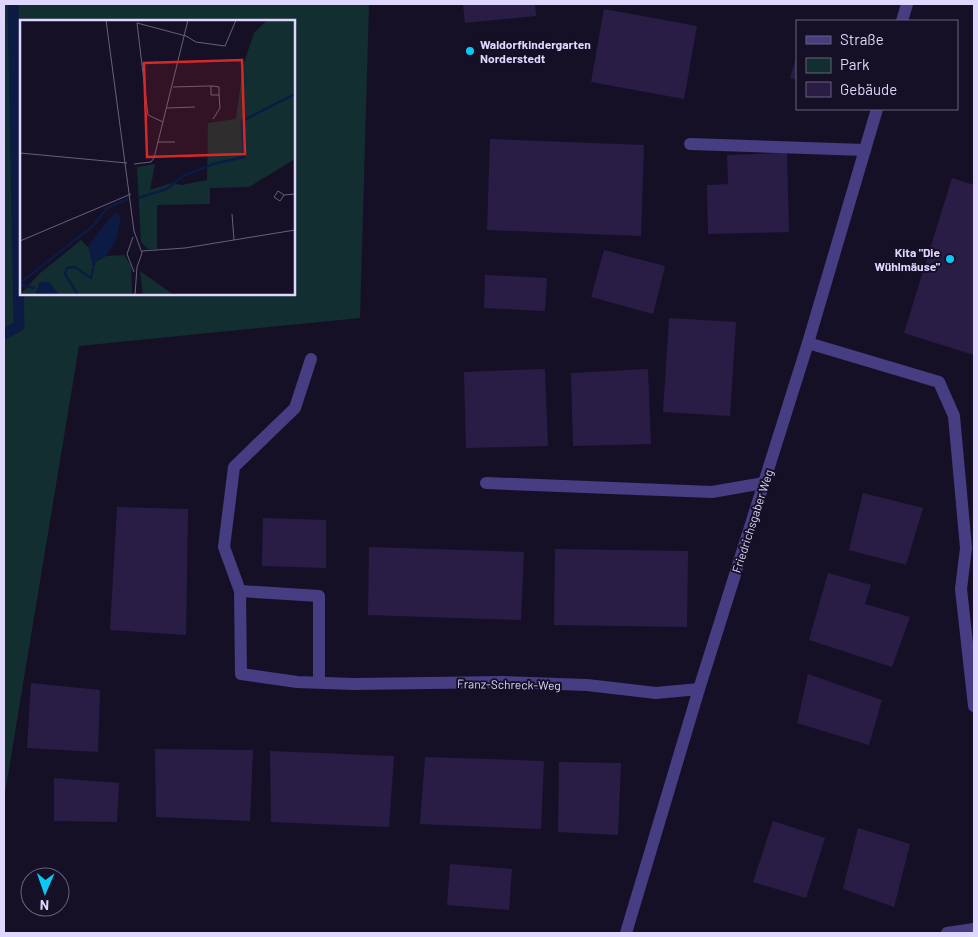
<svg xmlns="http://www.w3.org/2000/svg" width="978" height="937" viewBox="0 0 978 937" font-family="Barlow,sans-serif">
<rect width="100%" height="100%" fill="#161026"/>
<path fill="#132e30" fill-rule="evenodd" d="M4 4H369L360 318 79 346 4 799ZM21 21H294V294H21Z"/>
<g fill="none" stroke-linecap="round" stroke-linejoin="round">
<path stroke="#0c1b43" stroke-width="11" d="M4 334 19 326 13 4"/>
</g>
<g fill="#291d46">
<path d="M463 4H535L536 16 465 23Z"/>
<path d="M604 9 697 26 684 99 591 82Z"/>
<path d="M796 58H797V80L790 78Z"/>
<path d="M490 139 644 145 641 236 487 230Z"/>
<path d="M787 153 789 232 708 234 707 185 728 184 727 155Z"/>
<path d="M952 178 974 185V355L904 333Z"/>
<path d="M604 250 665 266 653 314 591 297Z"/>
<path d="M485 275 547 278 545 311 484 308Z"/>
<path d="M669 318 736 322 730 416 663 412Z"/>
<path d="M545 369 548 446 466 448 464 372Z"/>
<path d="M648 369 651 444 573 446 571 373Z"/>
<path d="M863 493 923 508 906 565 849 550Z"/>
<path d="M117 507 188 509 186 635 110 630Z"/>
<path d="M263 518 326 520V568L262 566Z"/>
<path d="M369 547 524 552 521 620 368 615Z"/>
<path d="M555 549 688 551 687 627 554 625Z"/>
<path d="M828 573 871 585 865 604 910 617 892 667 809 640Z"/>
<path d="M808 674 882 700 869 745 797 723Z"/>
<path d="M31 683 100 690 98 752 27 748Z"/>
<path d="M155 749 253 750 250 821 156 817Z"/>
<path d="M270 751 394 756 389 827 271 822Z"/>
<path d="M425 757 544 761 541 829 420 824Z"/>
<path d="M559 762 621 763 618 835 558 832Z"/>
<path d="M54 778 119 783 117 822 54 821Z"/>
<path d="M773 821 825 838 806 898 753 882Z"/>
<path d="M858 828 910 844 894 907 843 889Z"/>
<path d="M450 864 512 869 509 910 447 905Z"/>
</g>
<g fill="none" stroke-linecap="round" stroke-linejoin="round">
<g stroke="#463d83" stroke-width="12">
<path d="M690 144 865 150"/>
<path d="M486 483 712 492 764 483"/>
<path d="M240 591 224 547 234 467 295 408 311 359"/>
<path d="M947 933 974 929"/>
</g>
<g stroke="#463d83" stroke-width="12">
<path d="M902 21 907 4"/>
<path d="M808 343 939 382 954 416 966 548 961 589 974 706"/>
<path d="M319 683V596L240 591 241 674 297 682 353 684 503 682 587 685 656 693 699 689"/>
<path d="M626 933 699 689 808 343 877 109"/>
</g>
</g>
<g fill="#0bc8f5" stroke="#161026" stroke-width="2">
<circle cx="470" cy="51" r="5"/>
<circle cx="950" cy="259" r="5"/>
</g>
<g text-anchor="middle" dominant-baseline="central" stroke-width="4" stroke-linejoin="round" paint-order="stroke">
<g font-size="12" font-weight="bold" fill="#dfd7fd" stroke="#161026" text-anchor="start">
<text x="480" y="44">Waldorfkindergarten<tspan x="480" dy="14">Norderstedt</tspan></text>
<text x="940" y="252" text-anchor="end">Kita "Die<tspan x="940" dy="14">Wühlmäuse"</tspan></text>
</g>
<g font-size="12" fill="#dfd7fd" stroke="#161026">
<text transform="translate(752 521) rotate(-72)">Friedrichsgaber Weg</text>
<text transform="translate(509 684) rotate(1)">Franz-Schreck-Weg</text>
</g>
</g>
<g transform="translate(20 20)">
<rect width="275" height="275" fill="#161026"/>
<path d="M247 0H275V139L229 167 190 168V184L137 185V229H128L121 222 117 147 135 144 130 170 151 163 162 165 187 160 188 103 216 99 223 46 234 13ZM61 220 70 229 75 242 86 236 104 235 111 246 112 275H40L20 262 15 275H0L19 254ZM120 251 154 275H123Z" fill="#132e30"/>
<path d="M95 192 101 197 97 218 86 236 78 239 73 248 68 226ZM20 262H29L40 275H15Z" fill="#0c1b43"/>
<path fill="none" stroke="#0c1b43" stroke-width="2.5" d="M118 178 147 169 163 156 193 144 224 137 222 101 275 74M0 263 73 206 87 188 108 179M0 265 15 268M58 275 45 254 47 248 55 247 71 258 73 248"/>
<path fill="none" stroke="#66607c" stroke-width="1" d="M86 0 114 211 122 233 117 247 115 275M122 44 137 42M153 67 188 66H193L199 67V75H191V66M147 88 175 87M193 99 200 88 199 75M143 102 128 95 117 3 166 16 176 22 205 26 216 0M138 122H155M0 133 107 143M114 144 131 142 134 138 168 0M264 175 260 181 254 177 258 171 264 175 275 174M212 194 214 220M113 217 107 234 114 252M0 221 111 174M122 231 165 228 275 210"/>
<path fill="#d62828" fill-opacity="0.15" stroke="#d62828" stroke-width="2.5" d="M222 40 225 134 127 137 124 43Z"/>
<rect width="275" height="275" fill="none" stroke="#dfd7fd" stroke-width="2.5"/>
</g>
<rect width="978" height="937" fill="none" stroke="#dfd7fd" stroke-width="10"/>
<rect x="796" y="20" width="162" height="90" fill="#161026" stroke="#66607c"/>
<rect x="806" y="36" width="25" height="8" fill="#463d83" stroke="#66607c"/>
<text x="840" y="45" font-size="15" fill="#dfd7fd">Straße</text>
<rect x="806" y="58" width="25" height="15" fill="#132e30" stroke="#66607c"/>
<text x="840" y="70" font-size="15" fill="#dfd7fd">Park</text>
<rect x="806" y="82" width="25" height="15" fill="#291d46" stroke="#66607c"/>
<text x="840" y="95" font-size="15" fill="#dfd7fd">Gebäude</text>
<g transform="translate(45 892) rotate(182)"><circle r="24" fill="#161026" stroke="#66607c"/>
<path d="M0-4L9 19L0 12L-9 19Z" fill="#0bc8f5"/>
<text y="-8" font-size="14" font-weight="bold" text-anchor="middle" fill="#dfd7fd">N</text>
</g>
</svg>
